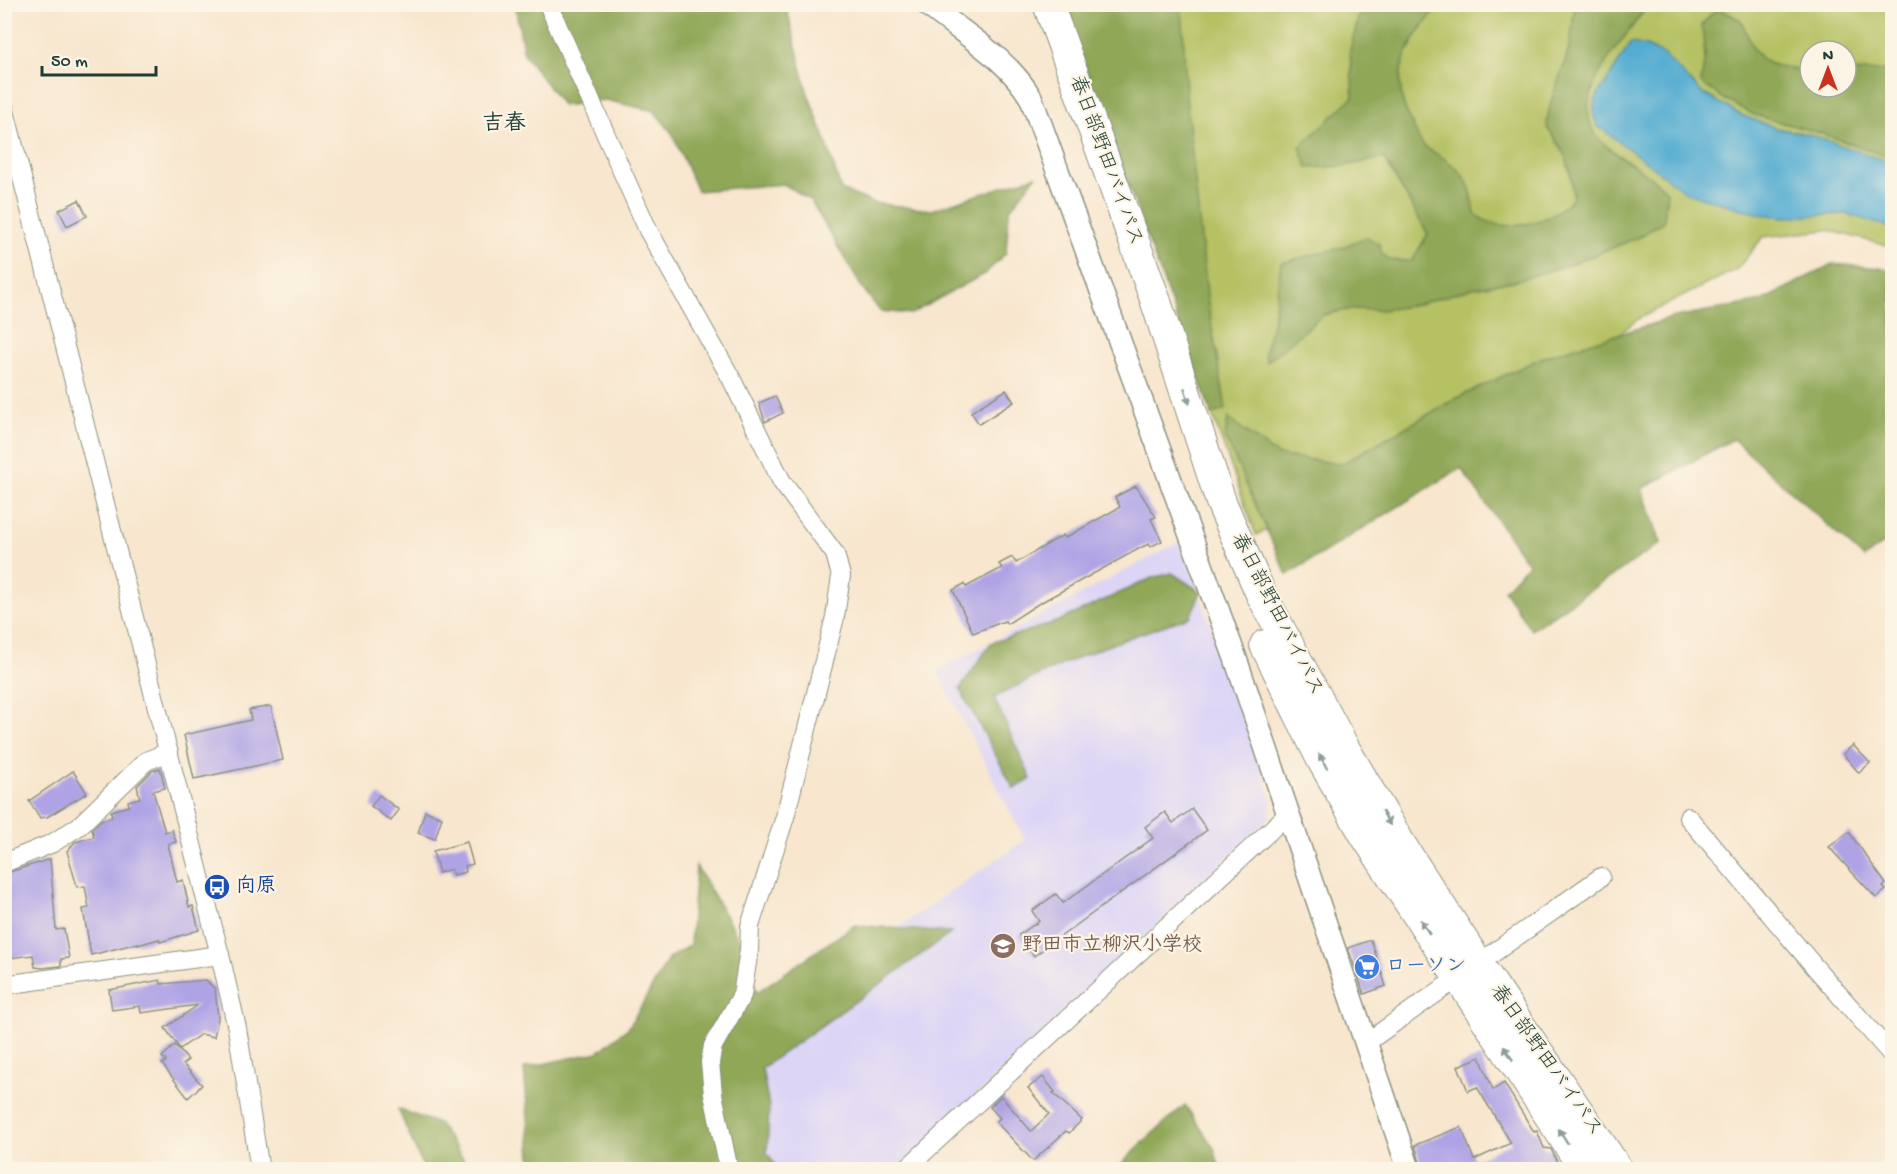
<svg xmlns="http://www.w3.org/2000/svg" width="1897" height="1174" viewBox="0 0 1897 1174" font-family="'Gochi Hand','Klee One',sans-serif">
<rect width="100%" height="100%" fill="#fcf5e5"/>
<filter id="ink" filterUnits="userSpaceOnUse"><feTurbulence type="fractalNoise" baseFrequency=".0167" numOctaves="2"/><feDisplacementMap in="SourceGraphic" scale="12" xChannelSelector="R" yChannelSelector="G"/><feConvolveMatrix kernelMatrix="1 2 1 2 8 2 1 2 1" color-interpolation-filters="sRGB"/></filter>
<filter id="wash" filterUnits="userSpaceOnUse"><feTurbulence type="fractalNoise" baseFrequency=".008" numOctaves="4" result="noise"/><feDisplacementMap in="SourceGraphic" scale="24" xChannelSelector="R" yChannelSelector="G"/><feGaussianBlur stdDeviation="1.35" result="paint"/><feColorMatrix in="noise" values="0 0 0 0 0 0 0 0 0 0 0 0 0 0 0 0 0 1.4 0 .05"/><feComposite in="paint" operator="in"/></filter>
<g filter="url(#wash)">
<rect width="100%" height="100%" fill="#f8e6ce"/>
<path fill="#ddd5f6" d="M1181 541 1272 800 1270 817 899 1169H726L718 1052 1025 840 937 671Z"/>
<path fill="#b5c163" stroke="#6a7f4c" stroke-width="1.5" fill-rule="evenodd" d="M1063 5H1892V247L1828 230 1763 237 1737 269 1638 319 1531 403 1256 535ZM1810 51H1846V87H1810Z"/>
<g fill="#90a759" stroke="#587246" stroke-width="1.5">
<path d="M515 5H786L807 91 827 144 841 190 874 203 931 210 1036 176 1009 211 1006 253 986 273 911 314 880 311 861 286 811 201 784 184 697 191 672 133 654 111 605 100 563 106 524 54Z"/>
<path d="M1063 5H1182L1186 97 1208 304 1226 409 1212 415Z"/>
<path d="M1362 5H1439C1410 43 1386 71 1410 120 1414 127 1418 139 1423 145 1428 150 1436 153 1442 157 1468 175 1471 185 1475 214 1504 237 1549 223 1573 198 1572 168 1566 151 1547 128 1547 102 1561 78 1568 52 1572 36 1573 20 1575 5H1648C1625 40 1558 103 1604 144 1624 161 1649 172 1667 192L1664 221 1639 237 1572 264 1514 281 1473 288 1415 305 1382 310 1351 309 1323 315 1267 362 1265 353 1273 320 1281 263 1343 247 1366 237 1380 245 1381 252 1389 260 1412 261 1428 234 1384 158 1344 166 1308 168 1300 147 1353 97 1350 50Z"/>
<path d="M1719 9 1741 20C1759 66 1762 65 1810 71V87H1846V72L1892 70V158L1817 132 1754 115 1724 99 1701 83 1705 56 1702 25 1712 13Z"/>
<path d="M1832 264 1892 269V537L1864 558 1733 439 1642 489 1661 543 1531 630 1504 590 1528 564 1461 468 1287 575 1225 437 1228 418 1277 455 1341 464 1455 399 1543 357 1675 317 1762 301Z"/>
<path d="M1172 573 1201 592 1190 617C1123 638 1056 664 994 698L1031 779 1014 789 960 689 991 643 1059 621 1152 578Z"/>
<path d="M696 866 741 942 757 992 855 925 951 933 762 1068 769 1107 767 1153 778 1169H532L524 1068 598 1052 629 1027 669 958 690 945Z"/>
<path d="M1185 1105 1214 1148 1220 1169H1117L1143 1142Z"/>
<path d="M398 1109 439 1124 470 1169H424Z"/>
</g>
<path fill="#53acd1" stroke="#397482" stroke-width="1.5" d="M1631 43 1647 46 1663 54 1701 92 1741 115 1776 128 1809 134 1892 163V228L1846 214 1785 217 1759 214 1687 193 1598 126C1591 115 1593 105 1598 94Z"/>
<g id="blocks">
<g fill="#afa3e6">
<path d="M79 200 87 216 67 226 59 210Z"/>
<path d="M1006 390 1014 402 979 424 971 412Z"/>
<path d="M775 396 783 413 765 422 759 403Z"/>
<path d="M1136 486 1156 517 1151 519 1162 541 1150 547 1149 544 1142 547 1038 604 1007 624 1005 621 973 633 953 590 964 584 966 587 1002 568 999 564 1012 557 1016 563 1063 535 1065 538 1120 507 1115 497Z"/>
<path d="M271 706 283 760 194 779 184 735 251 720 249 710Z"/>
<path d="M1853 745 1870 763 1859 773 1843 754Z"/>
<path d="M160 768 165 788 153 791 165 832 172 830 176 842 168 844 177 882 183 880 189 907 193 906 199 930 160 942 159 939 138 945V943L91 955 83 909 89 908 85 886 77 887 67 851 75 842 94 837 92 829 101 820 112 817 111 811 129 806 128 801 140 798 137 786 152 771Z"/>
<path d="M73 771 87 793 47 817 40 818 29 801Z"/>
<path d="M379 795 399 810 391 821 371 806Z"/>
<path d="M1192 809 1207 830 1034 956 1019 935 1039 921 1032 911 1056 894 1063 903 1153 838 1145 827 1165 812 1173 823Z"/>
<path d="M425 811 442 817 435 839 418 833Z"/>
<path d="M1849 832 1886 884 1883 887 1886 890 1876 898 1829 847Z"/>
<path d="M467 842 473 864 465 866 466 872 453 875 451 869 439 873 433 851Z"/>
<path d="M50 859 56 930 64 929 69 958 61 959V966L42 968 35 967 33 955 9 958 4 934V874Z"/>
<path d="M1371 940 1386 986 1364 994 1348 948Z"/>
<path d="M160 980 161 984 206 980 215 989 218 1018 214 1037 201 1034 180 1049 165 1028 198 1005 141 1013 140 1006 112 1010 109 990Z"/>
<path d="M175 1045 188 1060 183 1064 202 1085 188 1098 162 1064 166 1061 162 1057Z"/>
<path d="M1480 1057 1493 1090 1504 1083 1534 1132 1537 1131 1544 1148 1551 1149 1561 1170H1422L1415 1145 1461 1127 1474 1160 1511 1143 1477 1087 1468 1091 1458 1066Z"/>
<path d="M1043 1077 1055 1092 1053 1093 1082 1120 1069 1133 1066 1131 1033 1161 996 1122 1000 1118 990 1107 1001 1096 1031 1131 1049 1114 1028 1088Z"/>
</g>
</g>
</g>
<g filter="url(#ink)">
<use href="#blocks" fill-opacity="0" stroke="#8c9281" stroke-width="1.5"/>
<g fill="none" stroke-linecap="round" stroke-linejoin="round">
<g stroke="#8c9281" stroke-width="20">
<g id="minor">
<path d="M548 4 648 230 731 378 782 482 835 554 841 576 835 617 785 817 750 926 749 950 742 995 713 1046 710 1062 713 1094 729 1170"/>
<path d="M4 107 220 955 237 1028 260 1170"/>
<path d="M1688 817 1814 966 1892 1055"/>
<path d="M4 863 53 843 79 826 146 761 169 752"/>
<path d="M4 985 220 955"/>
<path d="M1367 1042 1601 877"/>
<path d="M905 1170 1289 813"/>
</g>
</g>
<g stroke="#8c9281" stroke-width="25">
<path id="tertiary" d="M927 4C963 34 1007 57 1031 98L1235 657 1409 1170"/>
</g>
<g stroke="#8c9281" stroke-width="32">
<g id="trunk">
<path d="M1048 4 1155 299 1221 502 1261 594 1346 751 1401 845 1477 962 1618 1170"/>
<path d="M1265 645 1322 760 1365 835 1585 1170"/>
</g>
</g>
<use href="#minor" stroke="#fff" stroke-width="18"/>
<use href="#tertiary" stroke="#fff" stroke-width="22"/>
<use href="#trunk" stroke="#fff" stroke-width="30"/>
</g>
<defs><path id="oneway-solid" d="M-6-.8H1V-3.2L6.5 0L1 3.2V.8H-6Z" transform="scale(1.5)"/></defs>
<g fill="#8f9e9a">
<use href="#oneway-solid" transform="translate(1187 396) rotate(72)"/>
<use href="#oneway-solid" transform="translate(1323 761) rotate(-118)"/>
<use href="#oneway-solid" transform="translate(1386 818) rotate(60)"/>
<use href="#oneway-solid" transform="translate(1425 927) rotate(-123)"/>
<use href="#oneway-solid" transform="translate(1508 1053) rotate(-124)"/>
<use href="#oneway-solid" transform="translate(1563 1136) rotate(-123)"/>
</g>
</g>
<defs>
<g id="bus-disc" transform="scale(1.35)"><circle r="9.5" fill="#1a4fb4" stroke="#fcf5e5"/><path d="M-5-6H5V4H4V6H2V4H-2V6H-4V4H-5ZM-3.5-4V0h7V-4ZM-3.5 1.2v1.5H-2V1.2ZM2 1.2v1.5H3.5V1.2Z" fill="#fff"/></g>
<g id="school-disc" transform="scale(1.35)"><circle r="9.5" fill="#8d6e63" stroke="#fcf5e5"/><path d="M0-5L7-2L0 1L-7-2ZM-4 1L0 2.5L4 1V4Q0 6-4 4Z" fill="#fff"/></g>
<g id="supermarket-disc" transform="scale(1.35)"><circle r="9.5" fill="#3f7fe0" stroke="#fcf5e5"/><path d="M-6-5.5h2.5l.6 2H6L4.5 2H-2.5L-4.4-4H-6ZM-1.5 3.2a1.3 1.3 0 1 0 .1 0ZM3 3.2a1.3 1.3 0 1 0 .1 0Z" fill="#fff"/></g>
</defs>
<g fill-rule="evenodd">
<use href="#bus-disc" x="217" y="887"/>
<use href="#school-disc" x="1003" y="946"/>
<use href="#supermarket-disc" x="1367" y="967"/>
</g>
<g text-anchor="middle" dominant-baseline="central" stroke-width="4.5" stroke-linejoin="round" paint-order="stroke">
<g font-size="20" fill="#1f3d34" stroke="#fcf5e5">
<text transform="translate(1105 161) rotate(70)">春日部野田バイパス</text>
<text transform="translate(1276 615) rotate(63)">春日部野田バイパス</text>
<text transform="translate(1545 1061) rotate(55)">春日部野田バイパス</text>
</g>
<g font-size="20" font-weight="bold" fill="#164399" stroke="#fcf5e5" text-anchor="start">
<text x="236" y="887">向原</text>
</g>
<g font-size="20" font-weight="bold" fill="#785e54" stroke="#fcf5e5" text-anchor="start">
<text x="1022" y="946">野田市立柳沢小学校</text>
</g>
<g font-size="20" font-weight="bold" fill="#366cbe" stroke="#fcf5e5" text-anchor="start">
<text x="1386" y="967">ローソン</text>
</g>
<g font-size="22" font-weight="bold" fill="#1f3d34" stroke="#fcf5e5">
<text x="504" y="125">吉春</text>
</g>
</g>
<rect width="1897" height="1174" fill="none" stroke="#fcf5e5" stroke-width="24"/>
<g transform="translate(1828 69)"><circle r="28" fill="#fcf5e5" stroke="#a4ab9e" stroke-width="1.5"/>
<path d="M0-4.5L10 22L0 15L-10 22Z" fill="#c8321e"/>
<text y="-9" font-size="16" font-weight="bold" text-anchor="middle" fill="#1f3d34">N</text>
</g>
<path d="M42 66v9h114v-9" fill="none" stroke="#1f3d34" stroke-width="3"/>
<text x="51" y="66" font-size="18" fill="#1f3d34" stroke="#fcf5e5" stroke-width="4.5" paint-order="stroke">50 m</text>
</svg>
